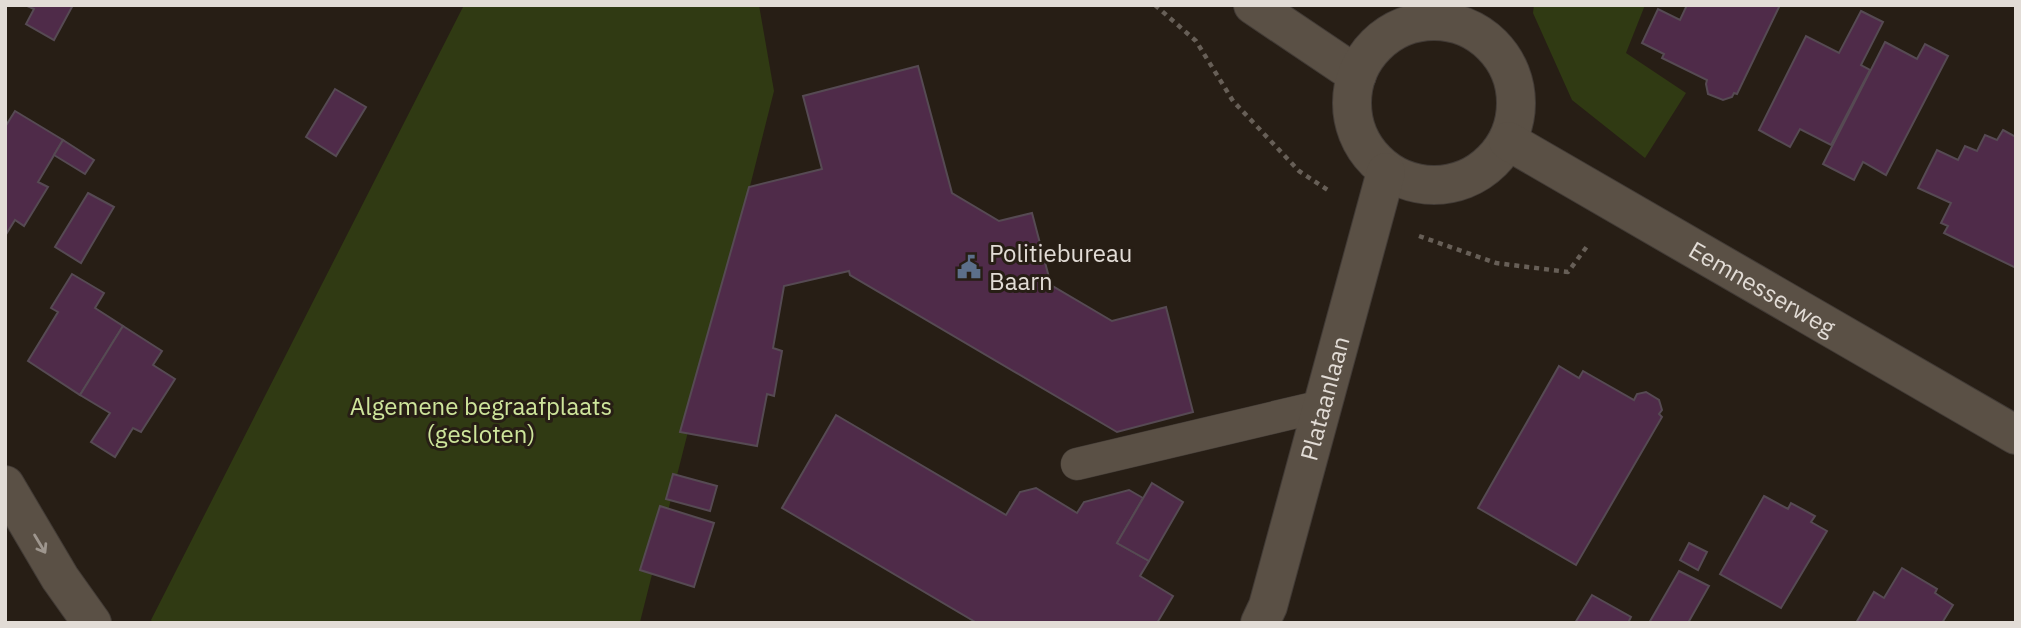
<svg xmlns="http://www.w3.org/2000/svg" width="2021" height="628" viewBox="0 0 2021 628" font-family="'IBM Plex Sans',sans-serif">
<rect width="100%" height="100%" fill="#271e15"/>
<g fill="#303a13">
<path d="M464 5H759L774 91 640 622 642 623H153L151 620Z"/>
<path d="M1534 5H1645L1626 53 1686 93 1645 158 1572 100 1533 13Z"/>
</g>
<g fill="#4f2b49" stroke="#564a53" stroke-width="2">
<path d="M25 5H73L54 40 26 24 34 9Z"/>
<path d="M1687 5H1780L1737 94 1734 93 1732 97 1723 100 1708 94 1706 84 1707 80 1662 58 1664 54 1642 43 1658 9 1680 20Z"/>
<path d="M1861 11 1883 22 1861 65 1870 70 1831 145 1800 129 1790 147 1759 130 1806 36 1839 53Z"/>
<path d="M1885 42 1917 59 1925 44 1948 56 1886 175 1863 162 1854 180 1823 164Z"/>
<path d="M918 66 952 193 999 221 1032 213 1051 285 1112 321 1166 307 1193 412 1117 432 850 275 849 271 784 286 773 348 782 351 774 396 767 394 757 446 680 432 749 187 822 169 803 96Z"/>
<path d="M335 89 366 107 336 156 306 137Z"/>
<path d="M15 111 63 140 38 182 48 187 24 226 15 220 5 236V127Z"/>
<path d="M2003 130 2016 137V268L1944 233 1948 226 1941 223 1951 203 1918 188 1937 150 1958 160 1965 146 1977 151 1985 135 1997 140Z"/>
<path d="M63 140 94 160 85 174 54 155Z"/>
<path d="M88 193 114 207 81 263 55 247Z"/>
<path d="M72 274 104 293 95 308 123 326 80 395 28 361 58 312 51 308Z"/>
<path d="M123 326 162 351 153 365 175 379 141 432 133 428 115 457 91 442 110 413 80 395Z"/>
<path d="M1559 366 1579 378 1583 371 1634 400 1637 394 1646 392 1659 400 1662 410 1659 414 1662 417 1576 565 1478 508Z"/>
<path d="M836 415 1006 515 1020 492 1036 488 1077 513 1084 502 1129 490 1143 498 1117 543 1149 561 1140 576 1173 596 1157 623H977L782 508Z"/>
<path d="M673 474 717 486 710 511 666 499Z"/>
<path d="M1152 483 1183 502 1149 561 1117 543Z"/>
<path d="M1764 496 1788 509 1791 503 1815 516 1811 522 1827 531 1781 608 1720 574Z"/>
<path d="M660 506 714 523 694 587 640 570Z"/>
<path d="M1689 543 1707 552 1698 570 1680 560Z"/>
<path d="M1902 568 1937 589 1935 593 1953 605 1942 623H1856L1874 592 1884 598Z"/>
<path d="M1679 571 1709 586 1688 623H1649Z"/>
<path d="M1592 595 1631 617 1628 623H1575Z"/>
</g>
<g fill="none" stroke-linecap="round" stroke-linejoin="round">
<g stroke="#423b36" stroke-width="33">
<path id="lane" d="M1077 464 1322 406"/>
</g>
<g stroke="#423b36" stroke-width="40">
<path id="street" d="M5 485 60 578 92 623"/>
</g>
<g stroke="#423b36" stroke-width="40">
<g id="secondary">
<path d="M1253 5 1357 75"/>
<circle cx="1434" cy="103" r="82"/>
<path id="s1" d="M1508 141 2016 435"/>
<path id="s2" d="M1260 623 1268 606 1386 172"/>
</g>
</g>
<g stroke="#675f57" stroke-width="4.5" stroke-dasharray="5 5" stroke-linecap="butt">
<path d="M1155 5 1196 41 1233 101 1299 171 1331 192"/>
<path d="M1419 236 1496 263 1568 272 1588 245"/>
</g>
<use href="#lane" stroke="#5a5045" stroke-width="32"/>
<use href="#street" stroke="#5a5045" stroke-width="38"/>
<use href="#secondary" stroke="#5a5045" stroke-width="38"/>
</g>
<defs><path id="oneway-shaft" d="M-6 0H5M1.5-3L5.5 0L1.5 3" fill="none" stroke-width="1.6" stroke-linecap="round" stroke-linejoin="round" transform="scale(1.75)"/></defs>
<use stroke="#9e968e" href="#oneway-shaft" transform="translate(40 544) rotate(59)"/>
<defs>
<g id="civic-bare" transform="scale(1.89)"><path d="M-.6-6.5H3V-4.5H.6V-3L4-1V1h2V6H-6V1h2V-1L-.6-3ZM-1.2 2.5V6h2.4V2.5Z" fill="#5c6f8a" stroke="#271e15" stroke-width="2.5" paint-order="stroke"/></g>
</defs>
<g fill-rule="evenodd">
<use href="#civic-bare" x="969" y="267"/>
</g>
<g text-anchor="middle" dominant-baseline="central" stroke-width="6" stroke-linejoin="round" paint-order="stroke">
<g font-size="24" fill="#e2dcd6" stroke="#271e15" text-anchor="start">
<text x="989" y="253">Politiebureau<tspan x="989" dy="28">Baarn</tspan></text>
</g>
<g font-size="24" fill="#e2dcd6" stroke="#271e15">
<text stroke="none"><textPath href="#s1" startOffset="294">Eemnesserweg</textPath></text>
<text stroke="none"><textPath href="#s2" startOffset="234">Plataanlaan</textPath></text>
</g>
<g font-size="24" fill="#cee59b" stroke="#271e15">
<text x="481" y="406">Algemene begraafplaats<tspan x="481" dy="28">(gesloten)</tspan></text>
</g>
</g>
<rect width="2021" height="628" fill="none" stroke="#e2dcd6" stroke-width="14"/>
</svg>
